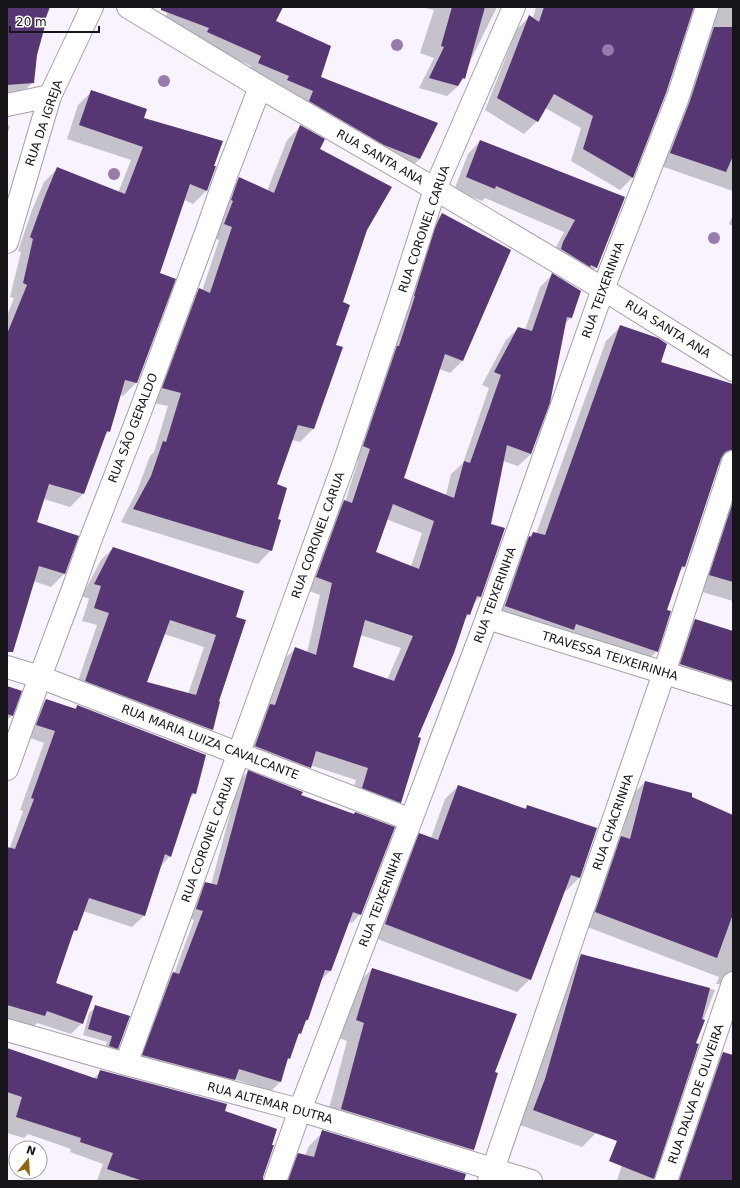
<svg xmlns="http://www.w3.org/2000/svg" width="740" height="1188" viewBox="0 0 740 1188" font-family="'DejaVu Sans',sans-serif">
<rect width="100%" height="100%" fill="#f8f3fe"/>
<g fill="#0003" fill-rule="evenodd">
<path d="M7 7H49L36 54 33 82 21 94 7 95Z"/>
<path d="M161 7H282L275 22 320 78 420 159 409 169 248 73 251 66 198 42 163 25 168 10Z"/>
<path d="M420 7H497L458 86 447 96 419 88 434 58 420 53 434 10Z"/>
<path d="M536 7H693L665 92 632 178 620 190 571 161 581 128 545 108 537 121 524 134 485 110 517 29 530 16 533 18Z"/>
<path d="M698 7H733V191L658 165Z"/>
<path d="M91 92 143 119 213 166 207 190 193 204 184 200 159 274 136 383 123 396 120 395 109 431 104 436 83 494 70 507 44 499 36 522 77 536 64 574 51 587 33 581 7 642V316L14 298 10 297 21 252 18 251 32 210 44 182 58 168 118 193 131 160 67 139 78 105Z"/>
<path d="M7 125 10 126 7 135Z"/>
<path d="M301 126 319 150 366 230 341 302 335 346 313 429 300 442 292 440 275 485 277 520 271 550 258 564 121 522 137 491 150 456 154 452 168 406 149 402 186 303 199 290 202 291 219 240 212 237 226 191 239 178 267 191 287 140Z"/>
<path d="M480 141 624 198 598 265 596 268 584 280 551 256 564 232 485 198 482 201 454 190 468 154Z"/>
<path d="M442 214 463 360 450 373 439 369 403 479 446 495 451 474 463 463 489 388 482 385 506 340 518 328 525 330 540 287 552 275 580 291 571 318 564 324 549 403 531 454 518 466 503 461 490 525 480 597 473 604 469 614 464 620 417 738 400 802 387 815 350 800 356 780 310 765 297 780 243 759 282 661 295 649 307 653 320 595 304 589 331 514 345 502 358 461 351 459 429 227ZM386 519 422 533 411 567 375 553ZM360 635 401 648 387 680 352 668Z"/>
<path d="M733 215V226L729 224Z"/>
<path d="M621 326 660 363 733 385V601L695 590 721 465H718L684 567 679 572 666 610 657 651 642 666 490 621 518 548 533 533 536 534 606 341Z"/>
<path d="M113 548 235 618 217 702H219L212 730 200 742 74 693 97 625 82 621 89 599 82 596 101 560ZM164 634 204 647 188 694 146 683Z"/>
<path d="M695 620 733 632V701L666 679 680 635Z"/>
<path d="M7 687 21 691 12 716 7 720Z"/>
<path d="M46 700 74 709 78 706 195 793 188 800 170 856 160 867 144 916 132 927 83 911 76 930 71 935 55 984 82 1023 71 1034 37 1023 33 1027 7 1020V852L9 850 23 811 20 810 44 743 25 736 34 711Z"/>
<path d="M248 772 300 796 353 815 355 813 360 914 352 923 348 922 330 971 321 980 307 1020 303 1024 300 1033 296 1037 289 1058 287 1061 280 1082 271 1091 234 1079 225 1088 134 1064 164 982 173 973 174 974 194 920 188 918 197 892 206 883 211 885 239 780Z"/>
<path d="M645 782 690 797 733 816V1021L726 1019 724 984H716L719 977 582 925 608 850 621 837 632 795Z"/>
<path d="M458 786 524 809 527 807 596 829 579 878 566 891 564 890 530 979 517 992 372 937 407 847 420 834 431 838 445 799Z"/>
<path d="M581 955 715 990 694 1044 698 1045 653 1179 651 1181H617L641 1101 596 1133 582 1147 520 1125 531 1094 567 969Z"/>
<path d="M372 969 494 1072 497 1074 473 1150 455 1167 324 1127 347 1041 339 1038 354 987Z"/>
<path d="M96 1007 129 1016 117 1048 111 1055 103 1052 107 1042 83 1035 89 1013Z"/>
<path d="M7 1049 93 1079 101 1071 223 1111 259 1181H97L103 1164 70 1152 71 1149 28 1134 24 1138 7 1133Z"/>
<path d="M723 1053 733 1056V1181H669L707 1069Z"/>
<path d="M323 1132 463 1181H280L285 1168 299 1154 305 1156 309 1146Z"/>
</g>
<g fill="#573773" fill-rule="evenodd">
<path d="M7 7H50L43 25 45 26 37 55 34 83 7 85Z"/>
<path d="M161 7H283L276 21 331 46 321 77 438 123 420 159 384 145 309 101 313 91 287 80 289 76 258 63 261 56 207 32 209 28 161 10Z"/>
<path d="M452 7H485L465 79 463 78 458 86 429 78 444 47 441 46Z"/>
<path d="M544 7H694L666 93 633 178 583 149 593 116 554 94 538 122 497 98 529 15 539 22Z"/>
<path d="M714 27H733V156L726 172 670 153 690 101Z"/>
<path d="M91 90 147 109 144 118 223 141 214 166H216L207 191 190 184 160 273 176 279 137 383 125 380 110 432 107 431 84 494 49 484 37 522 79 536 65 574 39 566 13 652H7V334L27 285 23 283 33 239 30 237 45 196 57 167 125 194 143 147 79 125Z"/>
<path d="M300 125 325 139 320 149 392 187 367 230 343 302 350 305 336 345 343 347 314 429 298 425 277 484 287 488 278 519 281 520 272 551 133 509 151 476 163 441 166 442 181 393 162 388 199 288 210 293 232 227 224 224 233 201 231 200 239 177 274 193Z"/>
<path d="M480 140 625 197 597 268 591 265 590 267 561 249 563 242 575 220 496 186 495 189 466 177Z"/>
<path d="M442 213 511 250 463 361 445 354 404 478 454 498 464 461 470 463 501 375 494 372 518 327 532 331 552 273 581 291 572 318 567 317 550 403 531 454 507 445 491 524 505 528 481 597 477 596 470 615 467 614 454 653 418 737 421 738 401 803 362 788 368 768 316 751 311 768 255 746 270 704 275 705 295 647 316 655 332 583 316 577 344 500 352 503 370 449 363 446 397 346H399L415 296H414L435 228ZM393 504 434 521 419 569 376 552ZM365 620 413 636 394 681 353 667Z"/>
<path d="M620 325 658 338 667 344 661 362 733 384V450H730L725 452 721 458 685 567 682 566 667 610 671 611 658 652 576 624 574 630 505 606 529 536 531 537 533 532 545 535Z"/>
<path d="M733 502V582L709 575Z"/>
<path d="M113 547 244 591 236 617 246 620 219 701 220 702 213 730 85 681 109 613 94 608 101 586 94 584ZM170 620 216 635 196 695 147 682Z"/>
<path d="M695 619 733 631V681L680 664Z"/>
<path d="M7 686 22 691 13 716 7 714Z"/>
<path d="M46 699 76 709 77 705 206 755 196 794 192 793 171 857 165 854 145 916 89 898 77 931 74 930 56 983 93 996 83 1024 47 1011 45 1016 7 1005V847L15 849 34 799 31 798 55 731 36 725Z"/>
<path d="M248 770 303 792 301 795 354 814 355 812 395 827 361 915 353 912 331 971 325 970 308 1020H306L301 1034 299 1033 290 1059 288 1058 281 1082 239 1069 235 1080 142 1055 173 972 179 974 203 911 196 909 205 882 217 885Z"/>
<path d="M645 781 692 793V797L733 815V914L717 958 595 912 621 836 630 839Z"/>
<path d="M458 785 526 809 527 805 597 828 580 878 571 875 531 980 385 924 419 833 438 840Z"/>
<path d="M581 954 710 988 702 1019 705 1020 696 1043 699 1044 654 1179 609 1161 617 1141 533 1110 545 1079Z"/>
<path d="M372 968 517 1014 495 1072 498 1073 474 1150 341 1109 364 1023 356 1020Z"/>
<path d="M95 1005 130 1016 118 1049 109 1046 112 1036 88 1029Z"/>
<path d="M7 1048 97 1079 100 1070 227 1104 225 1111 277 1129 272 1145H274L263 1177V1181H143L107 1169 113 1153 80 1142 81 1138 16 1117 22 1097 7 1092Z"/>
<path d="M723 1052 733 1055V1181H679Z"/>
<path d="M322 1130 466 1174 464 1181H288L298 1153 314 1157Z"/>
</g>
<g fill="none" stroke-linecap="round" stroke-linejoin="round">
<g stroke="#a49fa9" stroke-width="24">
<g id="minor">
<path d="M128 7 260 87 435 189 603 289 733 370"/>
<path d="M7 105 50 96"/>
<path d="M7 242 50 96 92 7"/>
<path d="M487 618 733 694"/>
<path d="M7 667 40 677 411 820"/>
<path d="M7 769 40 677 73 589 90 541 140 412 207 230 227 173 260 87"/>
<path d="M7 1030 126 1064 300 1110 531 1181"/>
<path d="M126 1064 344 463 397 307 435 189 514 7"/>
<path d="M275 1181 300 1110 411 820 487 618 603 289 678 97 707 7"/>
<path d="M489 1181 664 673 733 462"/>
<path d="M666 1181 733 983"/>
</g>
</g>
<use href="#minor" stroke="#fff" stroke-width="22"/>
</g>
<g fill="#977bad">
<circle cx="397" cy="45" r="6"/>
<circle cx="608" cy="50" r="6"/>
<circle cx="164" cy="81" r="6"/>
<circle cx="114" cy="174" r="6"/>
<circle cx="714" cy="238" r="6"/>
</g>
<g text-anchor="middle" dominant-baseline="central" stroke-width="4" stroke-linejoin="round" paint-order="stroke">
<g font-size="12" fill="#171519" stroke="#fff">
<text transform="translate(44 123) rotate(-71)">RUA DA IGREJA</text>
<text transform="translate(380 157) rotate(30)">RUA SANTA ANA</text>
<text transform="translate(424 229) rotate(-71)">RUA CORONEL CARUA</text>
<text transform="translate(603 290) rotate(-70)">RUA TEIXERINHA</text>
<text transform="translate(668 329) rotate(32)">RUA SANTA ANA</text>
<text transform="translate(133 428) rotate(-69)">RUA SÃO GERALDO</text>
<text transform="translate(318 535) rotate(-70)">RUA CORONEL CARUA</text>
<text transform="translate(495 595) rotate(-70)">RUA TEIXERINHA</text>
<text transform="translate(610 656) rotate(17)">TRAVESSA TEIXEIRINHA</text>
<text transform="translate(210 742) rotate(21)">RUA MARIA LUIZA CAVALCANTE</text>
<text transform="translate(613 822) rotate(-71)">RUA CHACRINHA</text>
<text transform="translate(208 839) rotate(-70)">RUA CORONEL CARUA</text>
<text transform="translate(381 899) rotate(-69)">RUA TEIXERINHA</text>
<text transform="translate(696 1094) rotate(-71)">RUA DALVA DE OLIVEIRA</text>
<text transform="translate(270 1103) rotate(15)">RUA ALTEMAR DUTRA</text>
</g>
</g>
<rect width="740" height="1188" fill="none" stroke="#171519" stroke-width="16"/>
<g transform="translate(28 1160) rotate(18)"><circle r="19" fill="#ffffff" stroke="#a2a1a3"/>
<path d="M0-3L7 15L0 10L-7 15Z" fill="#926310"/>
<text y="-6" font-size="11" font-weight="bold" text-anchor="middle" fill="#171519">N</text>
</g>
<path d="M10 26v6h89v-6" fill="none" stroke="#171519" stroke-width="2"/>
<text x="16" y="26" font-size="12" fill="#171519" stroke="#ffffff" stroke-width="3" paint-order="stroke">20 m</text>
</svg>
